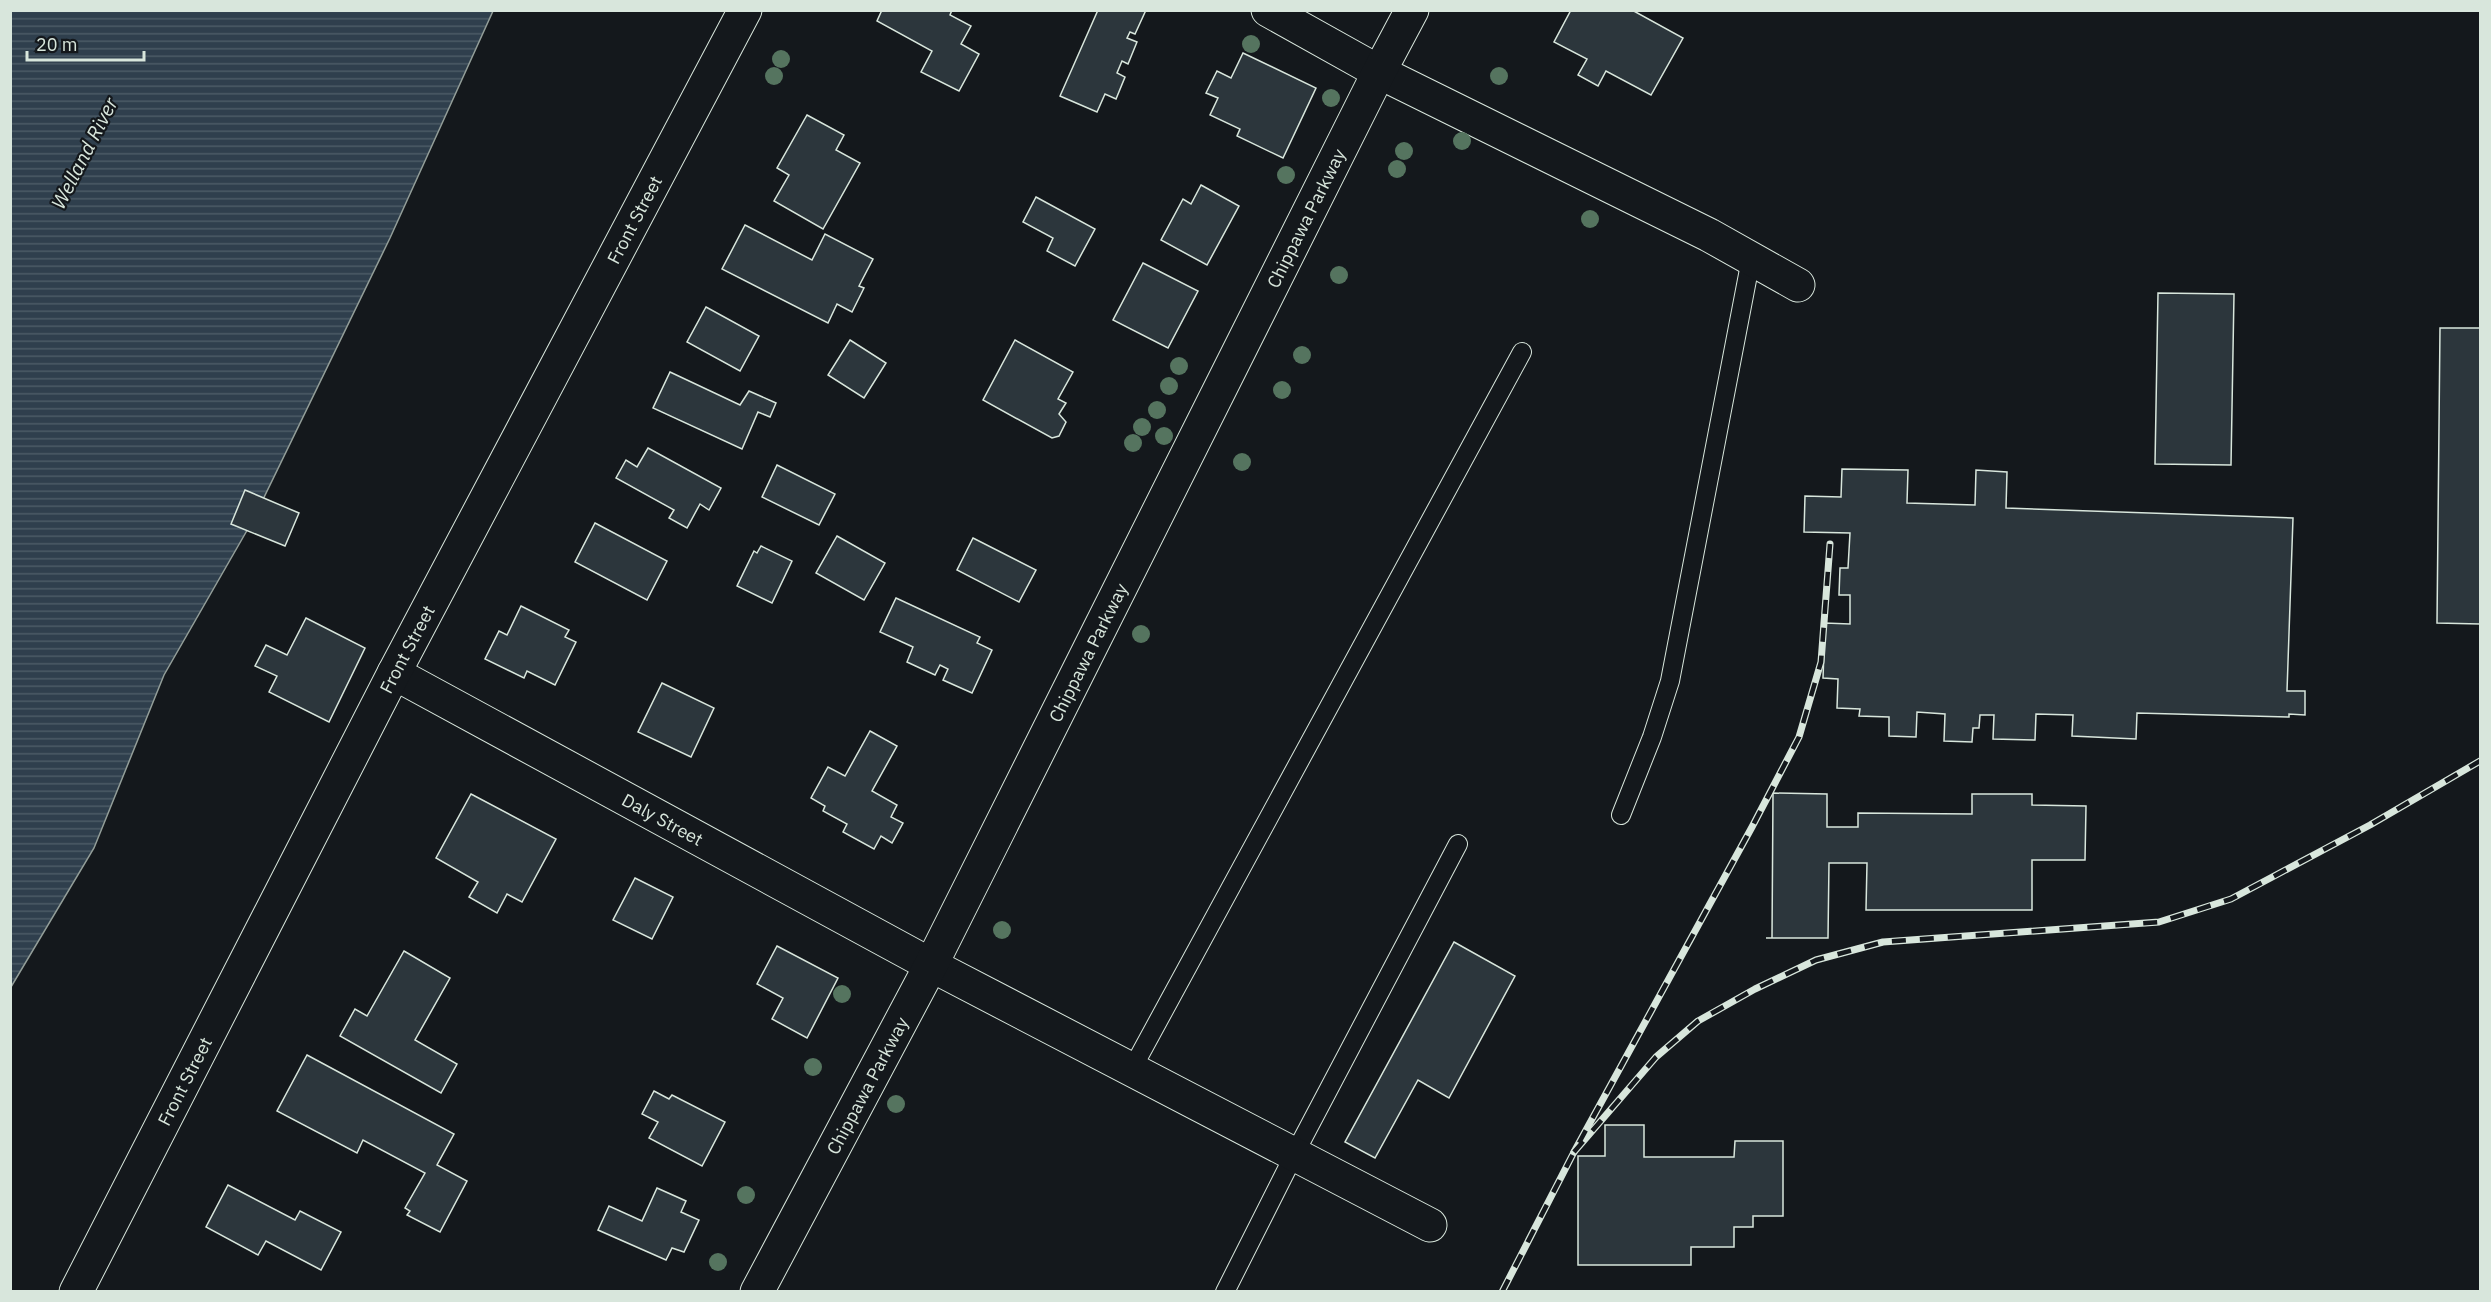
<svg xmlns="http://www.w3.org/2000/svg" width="2491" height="1302" viewBox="0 0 2491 1302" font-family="'IBM Plex Sans',sans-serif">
<defs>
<pattern id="water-rules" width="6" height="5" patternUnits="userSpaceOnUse" patternTransform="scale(1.5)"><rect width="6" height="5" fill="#2f3f4d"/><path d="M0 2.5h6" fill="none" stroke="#4c5b66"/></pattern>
</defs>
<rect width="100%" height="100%" fill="#14181c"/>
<path fill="url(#water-rules)" stroke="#939e99" stroke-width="1.5" d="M11 11H493L390 238 253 520 164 675 94 848 11 987Z"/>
<g fill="#2c363c" stroke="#d8e6dc" stroke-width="1.5">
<path d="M882 10H952L950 15 971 26 961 44 979 54 959 91 921 72 932 51 877 21Z"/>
<path d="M1098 10H1146L1135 34 1130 32 1127 38 1137 42 1128 64 1122 61 1117 73 1125 77 1116 99 1105 94 1097 112 1060 96Z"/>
<path d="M1571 10H1632L1683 38 1651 95 1606 71 1598 86 1578 75 1587 59 1554 42Z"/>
<path d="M1243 53 1316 88 1283 158 1237 136 1240 129 1210 115 1218 98 1206 93 1217 71 1231 78Z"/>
<path d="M807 115 844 135 836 150 860 163 823 229 774 201 789 175 777 168Z"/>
<path d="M1201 185 1239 206 1207 265 1161 240 1183 199 1191 204Z"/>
<path d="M1036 197 1095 229 1075 266 1047 251 1053 238 1023 222Z"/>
<path d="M745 225 812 260 825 234 873 259 859 286 864 288 852 312 837 304 828 323 722 269Z"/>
<path d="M1143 263 1198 291 1168 348 1113 320Z"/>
<path d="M2158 293 2234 294 2231 465 2155 464Z"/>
<path d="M706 307 759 336 740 371 687 342Z"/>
<path d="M2440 328H2480V624L2437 623Z"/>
<path d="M850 340 886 363 864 398 828 375Z"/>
<path d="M1015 340 1073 372 1058 399 1066 403 1059 414 1066 422 1059 436 1052 438 983 400Z"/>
<path d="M670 372 740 405 749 391 776 403 770 417 758 412 742 449 653 408Z"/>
<path d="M648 448 721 488 709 510 700 504 687 528 669 518 674 510 616 478 626 460 637 467Z"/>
<path d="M777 465 835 494 819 525 762 497Z"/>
<path d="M1842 469 1908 470 1907 503 1975 505 1976 470 2007 472 2006 508 2293 518 2287 691H2305V715L2289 714V717L2137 713 2136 739 2072 736 2073 715 2036 714 2035 740 1993 739 1994 715H1980L1979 728H1973L1972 742 1944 741 1945 714 1917 712 1916 737 1889 736V717L1859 716 1860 709 1837 708 1838 679 1823 678 1825 623 1850 624V595H1839L1840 568H1848L1850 533 1804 532 1805 496 1841 497Z"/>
<path d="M245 490 299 513 285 546 231 524Z"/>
<path d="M595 523 667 561 647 600 575 562Z"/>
<path d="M837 536 885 563 864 600 816 573Z"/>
<path d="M973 538 1036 570 1019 602 957 570Z"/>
<path d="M761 546 792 561 772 603 737 586 754 551 757 553Z"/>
<path d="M896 598 980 637 977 643 992 650 972 693 943 680 948 669 940 665 935 675 907 662 913 647 880 632Z"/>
<path d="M521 606 569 630 565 637 576 642 555 685 527 671 524 678 485 659 499 631 507 635Z"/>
<path d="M306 618 365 648 329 722 269 692 277 676 255 666 266 645 287 655Z"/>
<path d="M662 683 714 708 691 757 638 732Z"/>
<path d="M870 731 897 746 872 791 897 805 891 817 903 823 892 843 881 836 874 849 843 832 847 824 823 811 825 806 811 798 828 767 845 776Z"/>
<path d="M1773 793 1827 794V827H1858V813L1972 814V794H2032V805L2086 806 2085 860H2032V910H1866L1867 863H1829L1828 938H1766H1772Z"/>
<path d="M471 794 556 839 522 902 507 894 497 913 469 897 478 882 436 858Z"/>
<path d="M635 878 673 897 652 939 613 920Z"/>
<path d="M1454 942 1515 976 1449 1098 1418 1080 1375 1158 1345 1142Z"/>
<path d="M777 946 838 978 807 1038 772 1019 783 998 757 984Z"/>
<path d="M404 951 450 978 415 1040 457 1064 441 1093 340 1036 355 1009 367 1016Z"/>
<path d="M307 1055 454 1134 437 1165 467 1181 440 1232 407 1215 410 1211 405 1208 425 1173 363 1140 357 1153 277 1111Z"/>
<path d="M654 1091 669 1099 672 1095 725 1122 702 1166 649 1138 658 1122 642 1114Z"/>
<path d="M1605 1125H1644V1157H1734L1735 1141H1783V1216H1753V1227H1734V1247H1691V1265H1578V1156H1605Z"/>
<path d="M228 1185 295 1220 300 1211 341 1232 321 1270 266 1241 258 1255 206 1227Z"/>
<path d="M657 1188 686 1201 681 1212 699 1220 684 1252 672 1248 666 1260 598 1230 609 1206 642 1221Z"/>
</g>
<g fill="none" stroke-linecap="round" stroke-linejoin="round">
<g stroke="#d8e6dc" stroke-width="20">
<g id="service">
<path d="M1621 815 1652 737 1670 681 1751 259"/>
<path d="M1132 1069 1522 352"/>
<path d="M1225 1292 1294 1155 1458 844"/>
</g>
</g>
<g stroke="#d8e6dc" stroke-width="35">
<g id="minor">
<path d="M1268 10 1379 72 1709 235 1798 285"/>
<path id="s1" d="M394 673 931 965 1430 1225"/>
<path id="s2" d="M76 1292 394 673 745 10"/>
<path id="s3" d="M757 1292 931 965 1379 72 1412 10"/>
</g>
</g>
<use href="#service" stroke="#14181c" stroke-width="18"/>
<use href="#minor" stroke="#14181c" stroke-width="33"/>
<g stroke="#d8e6dc" stroke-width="7">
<g id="rail">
<path d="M1574 1152 1656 1057 1698 1021 1755 989 1816 960 1883 942 2159 922 2231 899 2370 825 2480 761"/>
<path d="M1502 1292 1574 1152 1752 827 1799 737 1821 662 1830 544"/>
</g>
</g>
<use href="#rail" stroke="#14181c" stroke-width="4.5" stroke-dasharray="14" stroke-linecap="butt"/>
</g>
<g fill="#55745f">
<circle cx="1251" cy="44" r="9"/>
<circle cx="781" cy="59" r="9"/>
<circle cx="774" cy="76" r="9"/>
<circle cx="1499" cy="76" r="9"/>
<circle cx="1331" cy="98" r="9"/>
<circle cx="1462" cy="141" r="9"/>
<circle cx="1404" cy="151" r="9"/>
<circle cx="1397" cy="169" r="9"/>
<circle cx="1286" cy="175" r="9"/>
<circle cx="1590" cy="219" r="9"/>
<circle cx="1339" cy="275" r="9"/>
<circle cx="1302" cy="355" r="9"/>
<circle cx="1179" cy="366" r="9"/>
<circle cx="1169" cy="386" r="9"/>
<circle cx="1282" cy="390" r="9"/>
<circle cx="1157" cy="410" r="9"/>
<circle cx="1142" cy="427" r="9"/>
<circle cx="1164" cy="436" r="9"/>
<circle cx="1133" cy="443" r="9"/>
<circle cx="1242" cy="462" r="9"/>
<circle cx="1141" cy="634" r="9"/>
<circle cx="1002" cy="930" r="9"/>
<circle cx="842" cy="994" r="9"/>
<circle cx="813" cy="1067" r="9"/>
<circle cx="896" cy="1104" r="9"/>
<circle cx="746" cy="1195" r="9"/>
<circle cx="718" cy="1262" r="9"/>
</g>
<g text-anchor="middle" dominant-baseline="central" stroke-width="4.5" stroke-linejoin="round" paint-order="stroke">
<g font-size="18" fill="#d8e6dc" stroke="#14181c">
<text stroke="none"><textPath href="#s3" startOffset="1206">Chippawa Parkway</textPath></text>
<text stroke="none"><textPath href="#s2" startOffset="1209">Front Street</textPath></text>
<text stroke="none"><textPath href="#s2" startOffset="723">Front Street</textPath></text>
<text stroke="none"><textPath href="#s3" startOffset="720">Chippawa Parkway</textPath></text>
<text stroke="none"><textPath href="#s1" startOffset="306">Daly Street</textPath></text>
<text stroke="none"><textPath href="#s2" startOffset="237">Front Street</textPath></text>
<text stroke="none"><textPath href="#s3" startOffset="234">Chippawa Parkway</textPath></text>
</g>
<g font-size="20" font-style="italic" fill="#d8e6dc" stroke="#14181c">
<text transform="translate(84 153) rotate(-63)">Welland River</text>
</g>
</g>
<rect width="2491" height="1302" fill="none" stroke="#d8e6dc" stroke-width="24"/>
<path d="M27 51v9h117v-9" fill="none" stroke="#d8e6dc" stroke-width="3"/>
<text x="36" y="51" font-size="18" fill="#d8e6dc" stroke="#14181c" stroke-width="4.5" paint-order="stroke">20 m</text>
</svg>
